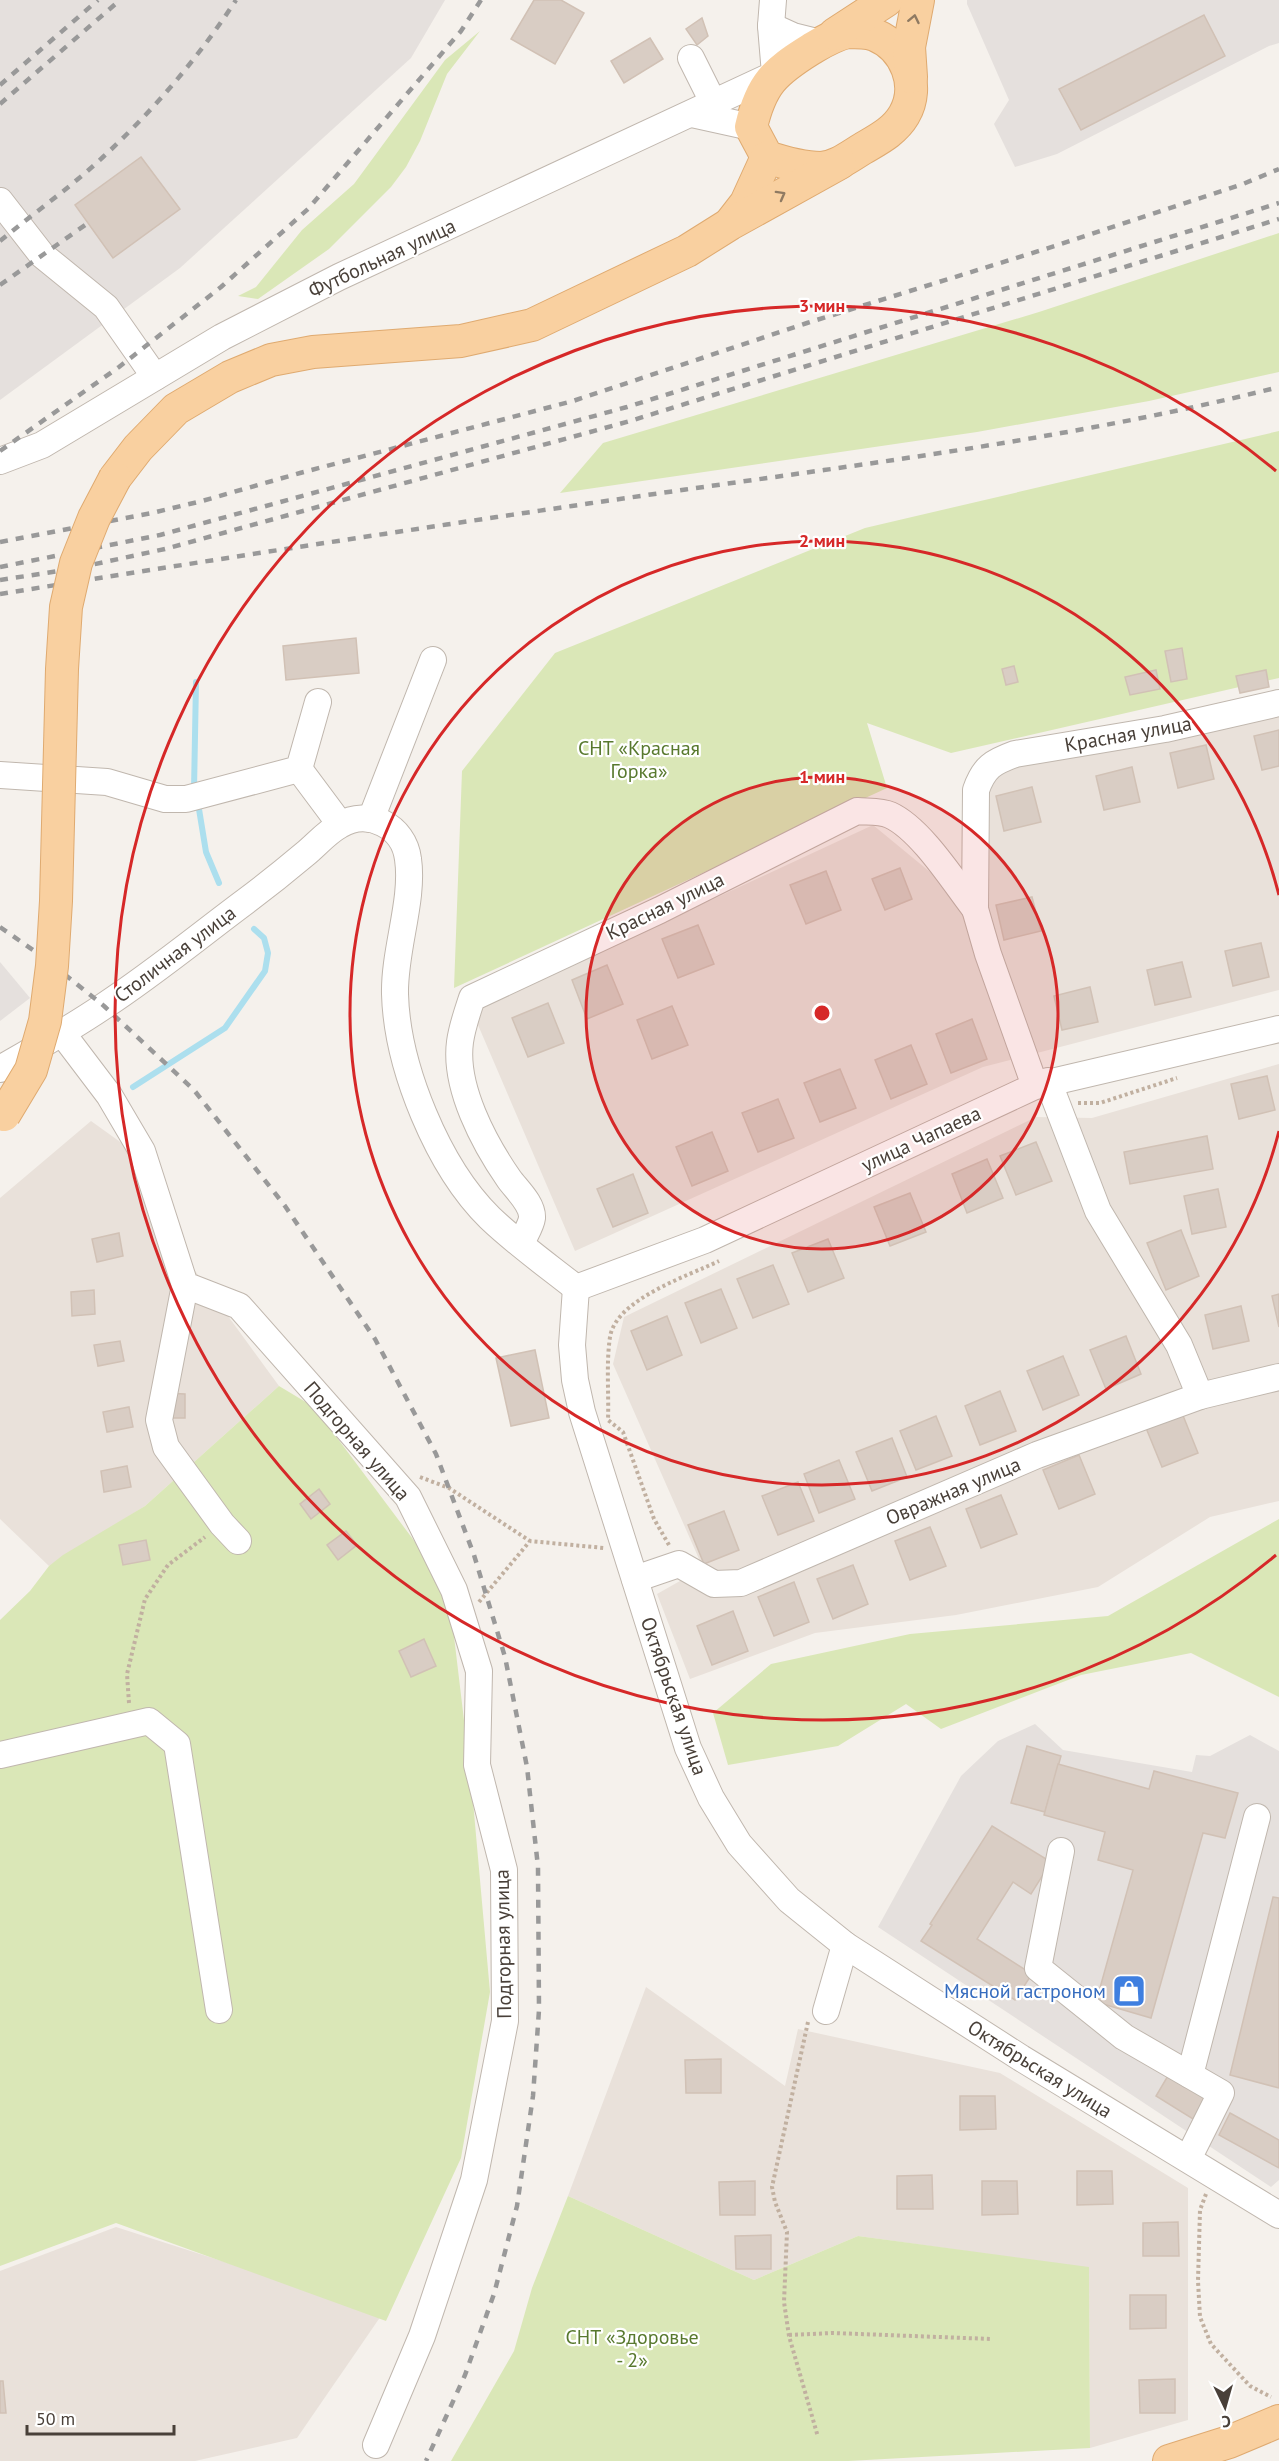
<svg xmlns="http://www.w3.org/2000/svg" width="1279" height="2461" viewBox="0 0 1279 2461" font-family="'PT Sans',sans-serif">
<rect width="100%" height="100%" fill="#f5f1ec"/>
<g fill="#e9e1da">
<path d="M1279 709V990L983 1067 575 1251 472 1011 873 825 986 918 984 789 1000 769Z"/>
<path d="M1279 1064V1501L1210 1517 1098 1587 956 1615 815 1633 690 1679 657 1594 703 1568 613 1364 624 1317 1036 1117 1092 1118Z"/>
<path d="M91 1121 137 1154 158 1220 279 1386 145 1506 49 1566 0 1519V1198Z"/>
<path d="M646 1987 785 2086 798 2029 1000 2073 1188 2188V2420L1090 2448 1089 2268 858 2236 754 2280 568 2196Z"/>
<path d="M116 2227 383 2313 297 2438 195 2461H0V2271Z"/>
</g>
<g fill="#e5e0dd">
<path d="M0 0H445L411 58 180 268 0 400Z"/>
<path d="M967 0H1279V43L1269 46 1057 154 1015 167 994 124 1009 100 967 4Z"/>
<path d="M0 962 30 998 0 1021Z"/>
<path d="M1035 1724 1063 1750 1192 1772 1196 1755 1210 1756 1250 1735 1279 1751V2180L1271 2187 878 1927 961 1776 998 1741Z"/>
</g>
<g fill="#dae7b7">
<path d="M480 31 447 74 420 141 406 167 391 187 329 249 258 299 238 296 256 287 302 230 354 184 445 60Z"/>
<path d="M1279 233V372L1149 401 977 432 560 493 603 443 1039 312Z"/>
<path d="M1279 431V678L951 753 867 723 887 788 454 988 462 771 555 653 865 528Z"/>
<path d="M279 1386 314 1407 448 1586 471 1779 490 1992 461 2158 386 2321 116 2223 0 2266V1620L30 1591 49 1566 63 1555 145 1506Z"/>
<path d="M1279 1519V1697L1191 1653 1081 1675 941 1729 906 1704 838 1746 728 1765 713 1713 771 1664 910 1634 1108 1616Z"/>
<path d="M568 2196 754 2280 858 2236 1089 2267 1090 2448 848 2461H451L514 2351 532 2288Z"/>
</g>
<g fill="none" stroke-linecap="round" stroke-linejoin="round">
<g stroke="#acdfee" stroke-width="6">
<path d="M194 790 196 682"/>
<path d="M198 803 206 852 219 883"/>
<path d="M133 1087 225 1028 265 971 268 953 264 938 254 929"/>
</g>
</g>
<g fill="#d9cdc4" stroke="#d1c1b5" stroke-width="1.5">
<path d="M534 0H561L584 13 555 64 511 39Z"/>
<path d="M1204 15 1225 56 1081 130 1059 89Z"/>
<path d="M702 18 708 36 697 45 686 29Z"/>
<path d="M650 38 663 59 624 83 611 61Z"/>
<path d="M141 157 180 209 113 258 75 205Z"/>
<path d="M356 638 359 673 286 680 283 646Z"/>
<path d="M1182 648 1187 679 1171 682 1165 651Z"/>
<path d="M1014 666 1018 682 1006 685 1002 669Z"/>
<path d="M1156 670 1160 689 1130 695 1125 677Z"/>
<path d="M1266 670 1269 687 1240 693 1236 676Z"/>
<path d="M1279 730V766L1262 770 1254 736Z"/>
<path d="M1206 745 1214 779 1178 788 1170 753Z"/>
<path d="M1132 767 1140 802 1104 810 1096 776Z"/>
<path d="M1032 787 1041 822 1004 831 996 796Z"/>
<path d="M900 868 912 899 885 910 872 879Z"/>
<path d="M826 871 841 910 806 924 790 885Z"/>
<path d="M1032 897 1041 931 1004 940 996 905Z"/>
<path d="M698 925 714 964 678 978 662 939Z"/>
<path d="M1261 943 1269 977 1233 986 1225 951Z"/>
<path d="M1182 962 1191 997 1155 1005 1147 970Z"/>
<path d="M607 965 623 1004 587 1019 572 980Z"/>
<path d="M1090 987 1098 1022 1062 1030 1054 996Z"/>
<path d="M548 1003 564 1043 528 1057 512 1018Z"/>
<path d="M672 1006 688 1045 652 1059 637 1020Z"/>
<path d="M972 1019 987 1059 951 1073 936 1034Z"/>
<path d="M911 1045 927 1084 891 1099 875 1060Z"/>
<path d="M840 1069 856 1108 820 1122 804 1083Z"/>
<path d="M1267 1076 1275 1110 1239 1119 1231 1084Z"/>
<path d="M778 1099 794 1138 758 1152 742 1113Z"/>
<path d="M712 1132 728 1171 692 1186 676 1147Z"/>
<path d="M1207 1136 1213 1169 1130 1184 1124 1152Z"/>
<path d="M1036 1142 1052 1181 1016 1195 1000 1156Z"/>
<path d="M987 1159 1003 1198 967 1213 952 1174Z"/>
<path d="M633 1174 648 1213 613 1227 597 1189Z"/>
<path d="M1218 1189 1226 1227 1192 1234 1184 1196Z"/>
<path d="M910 1193 926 1232 890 1246 874 1207Z"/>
<path d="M1181 1230 1199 1276 1166 1290 1147 1243Z"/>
<path d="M119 1233 123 1256 97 1262 92 1239Z"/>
<path d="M828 1239 844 1278 808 1292 792 1253Z"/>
<path d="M773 1265 789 1304 753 1318 737 1279Z"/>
<path d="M721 1289 737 1328 701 1343 685 1303Z"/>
<path d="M94 1290 95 1314 72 1316 71 1292Z"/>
<path d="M1279 1294V1327L1272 1296Z"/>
<path d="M1241 1306 1249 1341 1213 1349 1205 1315Z"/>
<path d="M667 1316 682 1355 647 1370 631 1331Z"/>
<path d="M1126 1336 1141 1374 1106 1389 1090 1350Z"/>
<path d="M120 1341 124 1361 98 1366 94 1345Z"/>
<path d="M535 1350 549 1418 511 1426 496 1358Z"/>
<path d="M1063 1356 1079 1395 1043 1410 1027 1371Z"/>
<path d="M1000 1391 1016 1431 980 1445 965 1406Z"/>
<path d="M164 1393 185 1394V1418H164Z"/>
<path d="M129 1407 133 1427 107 1432 103 1412Z"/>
<path d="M1182 1413 1198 1453 1162 1467 1146 1428Z"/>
<path d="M936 1416 952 1456 916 1470 900 1431Z"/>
<path d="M892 1438 907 1477 872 1491 856 1452Z"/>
<path d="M1079 1455 1095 1494 1059 1509 1043 1470Z"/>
<path d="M839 1460 855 1499 819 1513 804 1474Z"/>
<path d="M127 1466 131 1487 104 1492 101 1471Z"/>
<path d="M798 1482 814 1521 778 1535 762 1496Z"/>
<path d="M319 1489 330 1504 311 1519 300 1504Z"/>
<path d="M1001 1495 1017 1534 981 1548 966 1509Z"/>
<path d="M724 1511 739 1550 704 1564 688 1525Z"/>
<path d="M930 1527 946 1566 910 1580 895 1541Z"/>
<path d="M346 1531 357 1545 338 1560 327 1545Z"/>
<path d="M146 1540 150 1560 123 1565 119 1545Z"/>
<path d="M853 1565 868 1604 833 1619 817 1579Z"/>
<path d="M794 1582 809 1622 774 1636 758 1597Z"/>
<path d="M733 1611 748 1651 712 1665 697 1626Z"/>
<path d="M424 1639 436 1666 411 1677 399 1651Z"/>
<path d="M1027 1746 1061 1756 1045 1812 1011 1803Z"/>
<path d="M1058 1764 1149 1789 1154 1771 1238 1793 1225 1838 1203 1833 1151 2018 1096 2002 1133 1870 1098 1860 1105 1832 1044 1815Z"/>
<path d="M992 1826 1051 1862 1031 1894 1013 1882 977 1939 1032 1974 1015 2000 921 1941 932 1925 930 1924Z"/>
<path d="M1273 1897 1279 1898V2088L1230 2075Z"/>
<path d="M721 2059V2093H686L685 2060Z"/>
<path d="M1169 2074 1206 2096 1193 2119 1156 2096Z"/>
<path d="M960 2096H995L996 2129 960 2130Z"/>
<path d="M1230 2113 1279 2140V2168L1219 2135Z"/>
<path d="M1077 2171H1112L1113 2204 1077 2205Z"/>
<path d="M932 2175 933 2209H897V2176Z"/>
<path d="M755 2181V2215H720L719 2182Z"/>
<path d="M982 2181H1017L1018 2214 982 2215Z"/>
<path d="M1178 2222 1179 2256H1143V2223Z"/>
<path d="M771 2235V2269H736L735 2236Z"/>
<path d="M1130 2295H1166V2328L1130 2329Z"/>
<path d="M1175 2379V2413H1140L1139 2380Z"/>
<path d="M0 2381H3L6 2413H0Z"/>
</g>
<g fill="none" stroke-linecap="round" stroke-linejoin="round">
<g stroke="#c0b7ae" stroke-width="28">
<g id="minor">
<path d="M771 26 793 36 821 43"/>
<path d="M691 58 714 104"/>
<path d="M692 114 751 127"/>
<path d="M0 201 42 255 106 307 155 377"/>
<path d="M0 461 42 445 222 337 339 277 775 74 771 26 773 0"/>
<path d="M299 769 340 824"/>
<path d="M0 775 107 782 165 799H186L299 769 318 702"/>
<path d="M371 819 433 660"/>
<path d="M62 1033 109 1095 142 1151 185 1285 239 1306 408 1497 454 1590 479 1671 477 1765 504 1870 505 2021 474 2180 422 2336 376 2445"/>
<path d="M0 1069C35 1049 70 1029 104 1006 153 974 199 936 246 901 266 886 286 870 305 854 316 845 327 832 340 825 368 808 404 826 408 859 414 900 394 950 395 994 397 1067 438 1167 490 1218 516 1243 547 1265 576 1288"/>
<path d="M1048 1081 1098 1211 1179 1345 1200 1396"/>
<path d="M1035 1086 988 954 975 909 976 790C984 767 993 762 1015 754L1165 729 1279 703"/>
<path d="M521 1244C524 1236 531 1226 532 1218 533 1204 516 1189 509 1179 484 1143 454 1087 460 1042 462 1027 467 1013 472 998L660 910 857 811C867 812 881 811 890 815 921 829 954 882 975 909"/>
<path d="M185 1285 159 1420 166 1447 222 1524 238 1541"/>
<path d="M576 1288 572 1345 575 1380 582 1412 688 1748 711 1798 739 1844 789 1900 845 1945 1021 2058 1279 2215"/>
<path d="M576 1288 705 1240 1035 1086 1279 1029"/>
<path d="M635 1579 679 1564 714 1584 741 1583 1037 1455 1200 1396 1279 1377"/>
<path d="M0 1755 149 1721 177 1744 219 2010"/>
<path d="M1061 1851 1038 1968 1124 2037 1221 2093 1188 2159"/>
<path d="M826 2011 845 1945"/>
<path d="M1190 2075 1257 1817"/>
</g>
</g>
<g stroke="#dfaa70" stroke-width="34">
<g id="major">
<path d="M848 32C858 32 867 32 875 35 906 48 921 86 904 115 894 132 877 140 862 149 849 157 836 167 821 168 802 168 785 163 767 157L751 127C761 84 774 72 811 49 823 42 834 35 848 32Z"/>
<path d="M835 34 887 0"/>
<path d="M911 77 909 47 918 0"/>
<path d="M732 221 746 203 767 157"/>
<path d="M115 478 138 448 176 409 230 377 271 360 313 352 461 341 532 325 687 251 730 224 840 163"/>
<path d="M1169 2461 1229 2442 1279 2421"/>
</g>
</g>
<g stroke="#c1b0a0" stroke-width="4" stroke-dasharray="3 3" stroke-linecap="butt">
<path d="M1078 1103H1100L1177 1078"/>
<path d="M420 1477 449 1488 530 1541"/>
<path d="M669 1545 654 1519 623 1432 608 1420C609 1393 606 1364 610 1337 616 1299 688 1276 719 1261"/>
<path d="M479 1602 530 1541 604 1548"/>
<path d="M129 1703 127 1674 145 1599 168 1565 205 1537"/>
<path d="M808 2022 772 2187 775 2202 787 2232 784 2302 789 2336 818 2437"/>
<path d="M1206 2194 1200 2210 1198 2281 1200 2317 1211 2344 1250 2386 1271 2397"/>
<path d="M789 2335 833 2333 992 2339"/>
</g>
<use href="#minor" stroke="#fff" stroke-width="26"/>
<use href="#major" stroke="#f9d0a0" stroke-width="32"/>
<g stroke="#999" stroke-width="4.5" stroke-dasharray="8 8" stroke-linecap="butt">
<path d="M0 85 98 0"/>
<path d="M0 104 120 0"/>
<path d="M0 241C34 213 71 187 103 157 153 111 199 57 236 0"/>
<path d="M0 285 88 223"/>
<path d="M0 451 119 367 221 287 308 209 461 31 481 0"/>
<path d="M0 542 152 513 202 501 300 473 573 401 807 323 1058 245 1243 184 1279 169"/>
<path d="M0 567 160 535 627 407 1279 203"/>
<path d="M0 580 72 569 165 549 630 421 1279 219"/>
<path d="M0 594C229 557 459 522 689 489 887 461 1085 436 1279 387"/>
<path d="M0 927 43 957 104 1006 194 1090 285 1206 375 1339 436 1454 474 1555 505 1657 527 1767 538 1867 539 2010 533 2096 517 2206 494 2294 465 2375 426 2461"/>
</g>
<g stroke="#dfaa70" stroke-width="34" stroke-linecap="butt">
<path id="major-bridge" d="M4 1115 31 1070 45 1021 52 966 56 901 62 669 66 607 76 563 94 518 115 478"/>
</g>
<use href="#major-bridge" stroke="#f9d0a0" stroke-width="32"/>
</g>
<defs><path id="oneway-chevron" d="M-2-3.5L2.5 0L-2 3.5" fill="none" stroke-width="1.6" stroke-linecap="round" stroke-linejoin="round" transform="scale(1.5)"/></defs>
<g stroke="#8f7a62">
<use href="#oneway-chevron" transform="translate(914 19) rotate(-78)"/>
<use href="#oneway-chevron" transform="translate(781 195) rotate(-29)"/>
</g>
<circle cx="822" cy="1013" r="236" fill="#d62828" fill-opacity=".12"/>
<g fill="none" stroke="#d62828" stroke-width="3">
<circle cx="822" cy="1013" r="236"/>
<path d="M1279 1131A472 472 0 1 1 1279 895"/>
<path d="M1276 1555A707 707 0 1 1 1276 471"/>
</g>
<defs>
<g id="shop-square" transform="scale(1.725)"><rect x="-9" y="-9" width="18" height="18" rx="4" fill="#3f7fe0" stroke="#fff"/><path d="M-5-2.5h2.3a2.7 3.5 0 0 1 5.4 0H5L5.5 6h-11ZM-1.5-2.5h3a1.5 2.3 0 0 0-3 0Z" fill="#fff"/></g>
</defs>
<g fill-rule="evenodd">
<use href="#shop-square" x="1129" y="1991"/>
</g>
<g text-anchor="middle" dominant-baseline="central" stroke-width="4.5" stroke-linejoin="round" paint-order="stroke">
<g font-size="20" fill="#494039" stroke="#fff">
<text transform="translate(382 258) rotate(-25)">Футбольная улица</text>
<text transform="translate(1128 734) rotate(-10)">Красная улица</text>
<text transform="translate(665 906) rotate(-26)">Красная улица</text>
<text transform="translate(175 954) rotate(-37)">Столичная улица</text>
<text transform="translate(921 1139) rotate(-25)">улица Чапаева</text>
<text transform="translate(357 1441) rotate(49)">Подгорная улица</text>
<text transform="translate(953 1491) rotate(-23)">Овражная улица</text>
<text transform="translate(674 1696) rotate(71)">Октябрьская улица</text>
<text transform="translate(503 1944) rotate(-91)">Подгорная улица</text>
<text transform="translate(1040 2069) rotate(32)">Октябрьская улица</text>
</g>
<g font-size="20" fill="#58792e" stroke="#fff">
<text x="639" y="748">СНТ «Красная<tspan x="639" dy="23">Горка»</tspan></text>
<text x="632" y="2337">СНТ «Здоровье<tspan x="632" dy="23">- 2»</tspan></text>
</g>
<g font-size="20" fill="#366cbe" stroke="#fff" text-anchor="end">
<text x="1106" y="1991">Мясной гастроном</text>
</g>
</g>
<circle cx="822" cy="1013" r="9" fill="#d62828" stroke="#fff" stroke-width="3"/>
<g font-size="18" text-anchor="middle" font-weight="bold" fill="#d62828" stroke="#fff" stroke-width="4.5" stroke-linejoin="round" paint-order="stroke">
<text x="822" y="312">3 мин</text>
<text x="822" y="547">2 мин</text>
<text x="822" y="783">1 мин</text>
</g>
<g transform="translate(1225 2407) rotate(175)" stroke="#ffffff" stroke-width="4.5" paint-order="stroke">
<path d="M0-4.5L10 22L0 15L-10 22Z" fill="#494039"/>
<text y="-9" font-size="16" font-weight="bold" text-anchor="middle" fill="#494039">С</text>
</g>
<path d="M27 2425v9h147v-9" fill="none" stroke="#494039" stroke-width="3"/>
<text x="36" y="2425" font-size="18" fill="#494039" stroke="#ffffff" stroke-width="4.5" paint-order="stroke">50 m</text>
</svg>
